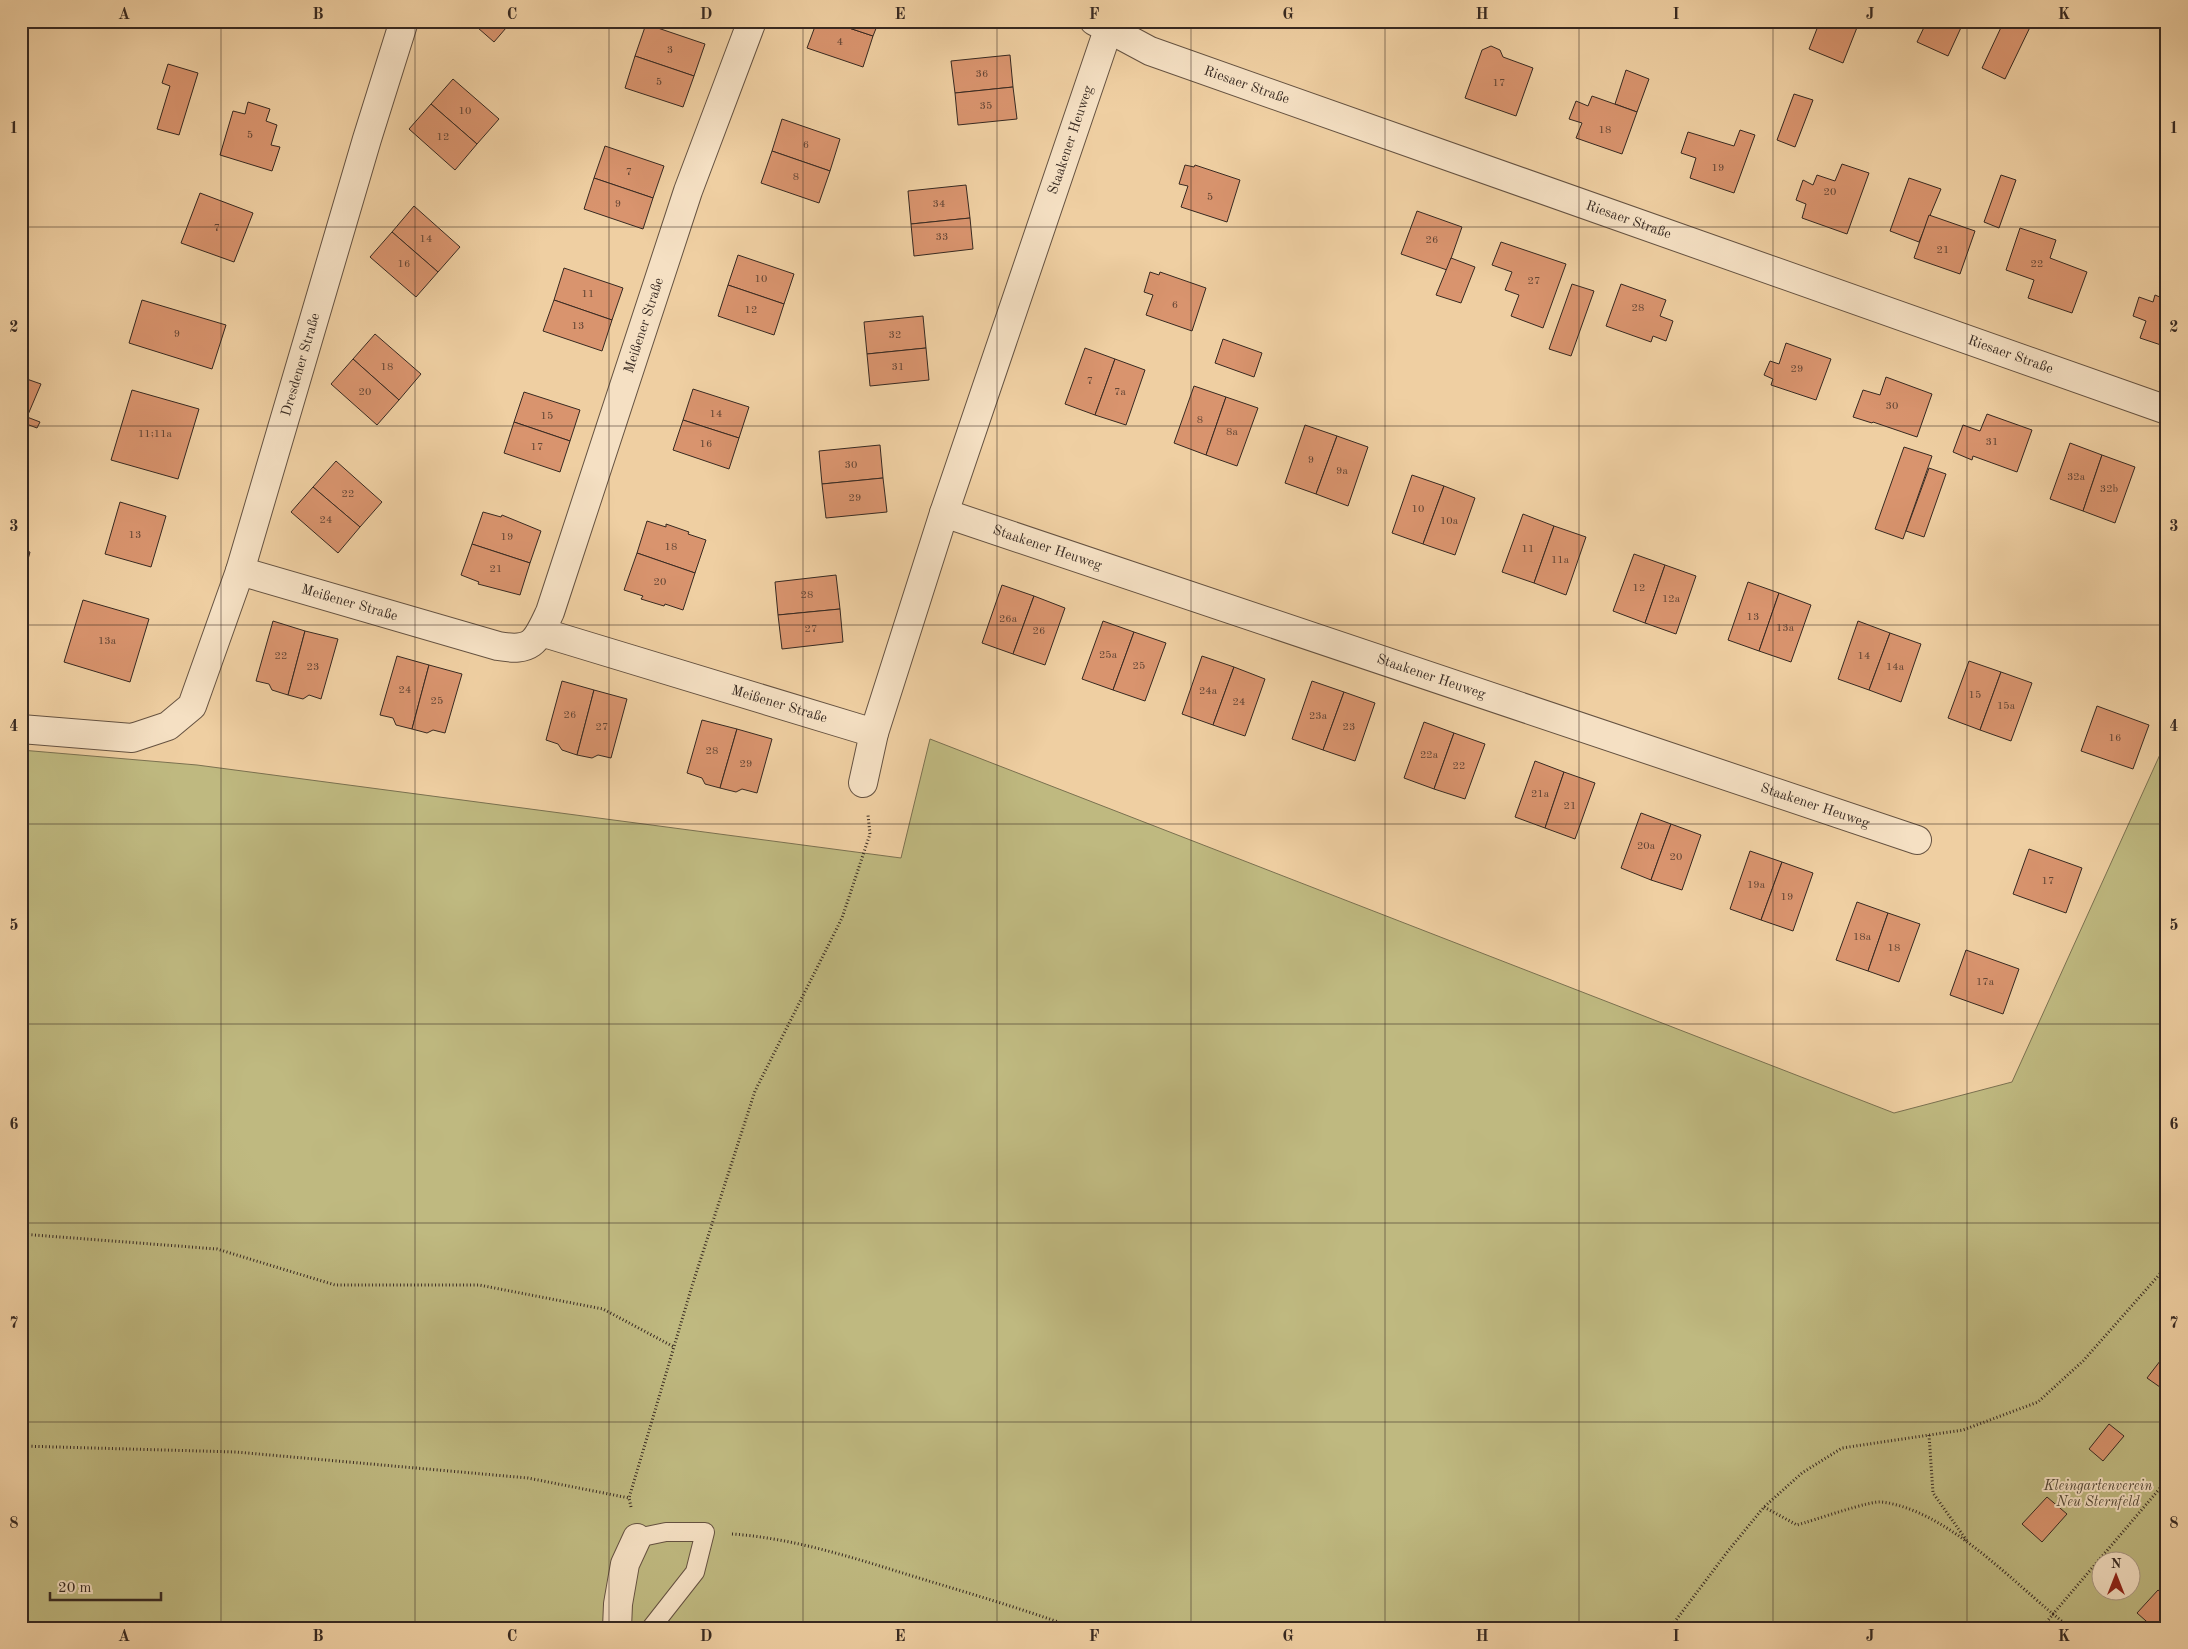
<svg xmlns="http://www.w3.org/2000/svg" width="2188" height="1649" viewBox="0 0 2188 1649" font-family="'Old Standard TT',serif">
<rect width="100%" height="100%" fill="#efcfa2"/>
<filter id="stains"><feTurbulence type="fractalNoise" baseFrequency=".004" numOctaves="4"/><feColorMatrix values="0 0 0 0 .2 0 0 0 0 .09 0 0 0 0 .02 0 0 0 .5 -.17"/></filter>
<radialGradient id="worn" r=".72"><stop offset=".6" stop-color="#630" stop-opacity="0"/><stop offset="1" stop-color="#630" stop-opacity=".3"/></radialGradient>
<path fill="#bfb980" stroke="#7b7150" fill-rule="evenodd" d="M930 739 1894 1113 2012 1082 2167 739V1628H21V750L197 765 901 858ZM2100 1562H2130V1592H2100Z"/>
<g fill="#d9946e" stroke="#372921">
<path d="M470 21H512L494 42Z"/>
<path d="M817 21H828L873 36 863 67 807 48Z"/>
<path d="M828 21H879L873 36Z"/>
<path d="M1820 21H1848L1858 25 1843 63 1809 49Z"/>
<path d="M1927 21H1964L1948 56 1917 42Z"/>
<path d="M2004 21H2033L2005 79 1982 68Z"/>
<path d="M646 24 705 44 694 76 635 56Z"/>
<path d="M1491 46 1500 50 1503 57 1533 68 1516 116 1465 98 1482 50Z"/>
<path d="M1010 55 1013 87 955 93 951 61Z"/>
<path d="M635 56 694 76 683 107 625 88Z"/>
<path d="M168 64 198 73 179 135 157 129 170 86 162 83Z"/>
<path d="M1626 70 1649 79 1637 112 1615 104Z"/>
<path d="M453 79 499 119 477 144 431 104Z"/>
<path d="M1013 87 1017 119 958 125 955 93Z"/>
<path d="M1794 94 1813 100 1795 147 1777 140Z"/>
<path d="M1592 96 1637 112 1622 154 1576 138 1582 123 1569 119 1576 101 1588 106Z"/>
<path d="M248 102 270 109 266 121 277 125 271 145 280 147 272 171 220 155 233 111 245 114Z"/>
<path d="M431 104 477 144 455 170 409 129Z"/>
<path d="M782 119 840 139 830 171 772 151Z"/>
<path d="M1740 130 1755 135 1734 193 1690 178 1696 158 1681 153 1688 132 1734 146Z"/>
<path d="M605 146 664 166 653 198 594 178Z"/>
<path d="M772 151 830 171 819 203 761 183Z"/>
<path d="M1842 164 1869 173 1847 234 1802 218 1806 204 1796 200 1803 180 1813 185 1817 175 1835 181Z"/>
<path d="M1185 165 1194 167 1195 165 1240 180 1227 222 1181 207 1188 186 1179 184Z"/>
<path d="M2001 175 2016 180 1999 228 1984 222Z"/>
<path d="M594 178 653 198 643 229 584 209Z"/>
<path d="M1909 178 1941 189 1919 242 1890 231Z"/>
<path d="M966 185 970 218 911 224 908 191Z"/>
<path d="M200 193 253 213 234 262 181 243Z"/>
<path d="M414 206 460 247 438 272 392 232Z"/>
<path d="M1417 211 1462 227 1447 270 1401 254Z"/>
<path d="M1929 215 1975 231 1960 274 1914 258Z"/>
<path d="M970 218 973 249 914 256 911 224Z"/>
<path d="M2020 228 2056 240 2050 258 2087 272 2072 313 2028 298 2034 280 2006 270Z"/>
<path d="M392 232 438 272 416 297 370 257Z"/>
<path d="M1501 242 1566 264 1543 328 1511 316 1519 295 1505 290 1512 272 1492 265Z"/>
<path d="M738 255 794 274 784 304 728 285Z"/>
<path d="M1451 258 1475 267 1461 303 1436 295Z"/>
<path d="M564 268 623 288 612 320 554 300Z"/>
<path d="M1150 272 1159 275 1160 272 1206 288 1192 331 1146 315 1153 295 1144 292Z"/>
<path d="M1572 284 1594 291 1571 356 1549 349Z"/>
<path d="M1621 284 1666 300 1660 316 1673 321 1666 341 1653 336 1651 342 1606 326Z"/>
<path d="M728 285 784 304 774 335 718 316Z"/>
<path d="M2155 295 2167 300V347L2140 338 2146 321 2133 316 2139 297 2153 302Z"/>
<path d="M142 300 226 325 212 369 129 343Z"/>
<path d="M554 300 612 320 602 351 543 331Z"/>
<path d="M923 316 926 348 867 354 864 322Z"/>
<path d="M375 334 421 374 399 400 353 359Z"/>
<path d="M1223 339 1262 353 1254 377 1215 363Z"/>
<path d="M1786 343 1831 359 1816 400 1771 385 1773 379 1764 375 1770 361 1779 364Z"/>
<path d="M926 348 929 380 870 386 867 354Z"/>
<path d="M1085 348 1115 359 1095 415 1065 404Z"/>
<path d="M353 359 399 400 377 425 331 384Z"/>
<path d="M1115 359 1145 370 1126 425 1095 415Z"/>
<path d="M21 377 41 384 27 417 40 422 37 428 21 422Z"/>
<path d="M1886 377 1932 394 1917 437 1873 422 1872 423 1853 417 1863 390 1880 395Z"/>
<path d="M1194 386 1226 397 1206 455 1174 443Z"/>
<path d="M693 389 749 407 739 438 683 420Z"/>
<path d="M132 390 199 409 178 479 111 460Z"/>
<path d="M524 392 580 410 570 441 514 422Z"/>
<path d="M1226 397 1258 408 1237 466 1206 455Z"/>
<path d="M1987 414 2032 430 2017 472 1973 456 1972 460 1953 452 1963 425 1980 431Z"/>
<path d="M683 420 739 438 729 469 673 450Z"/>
<path d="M514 422 570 441 560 472 504 453Z"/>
<path d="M1305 425 1337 436 1316 494 1285 483Z"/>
<path d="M1337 436 1368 447 1348 506 1316 494Z"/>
<path d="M2070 443 2102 455 2083 511 2050 499Z"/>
<path d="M880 445 883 478 822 484 819 451Z"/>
<path d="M1904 447 1932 456 1903 539 1875 529Z"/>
<path d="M2102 455 2135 467 2115 523 2083 511Z"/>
<path d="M336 461 382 502 360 527 313 487Z"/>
<path d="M1929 468 1946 474 1924 537 1906 531Z"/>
<path d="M1412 475 1444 486 1423 544 1392 533Z"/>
<path d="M883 478 887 512 826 518 822 484Z"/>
<path d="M1444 486 1475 498 1455 555 1423 544Z"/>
<path d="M313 487 360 527 338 553 291 512Z"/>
<path d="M2167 498V518L2160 516Z"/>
<path d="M120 502 166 516 151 567 105 554Z"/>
<path d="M483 512 501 517 502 515 541 531 530 563 472 544Z"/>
<path d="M1523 514 1554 526 1534 583 1502 572Z"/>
<path d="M647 521 666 527V524L689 532 688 534 706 540 695 573 637 553Z"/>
<path d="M1554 526 1586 537 1566 595 1534 583Z"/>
<path d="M472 544 530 563 520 595 478 584 479 582 461 575Z"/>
<path d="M21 550 30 552 23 578 21 577Z"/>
<path d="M637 553 695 573 683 610 665 604 664 606 641 599 643 596 624 590Z"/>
<path d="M1634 554 1665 565 1645 623 1613 611Z"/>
<path d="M1665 565 1696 576 1676 634 1645 623Z"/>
<path d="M836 575 840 609 778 615 775 582Z"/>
<path d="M1748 582 1779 593 1759 651 1728 640Z"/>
<path d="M1002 585 1034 596 1013 654 982 643Z"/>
<path d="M1779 593 1811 605 1791 662 1759 651Z"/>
<path d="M1034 596 1065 608 1045 665 1013 654Z"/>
<path d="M83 600 149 619 130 682 64 662Z"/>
<path d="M840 609 843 642 782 649 778 615Z"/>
<path d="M273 621 305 631 288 695 272 690 269 684 256 681Z"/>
<path d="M1103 621 1134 632 1113 690 1082 679Z"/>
<path d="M1858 621 1890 633 1869 690 1838 679Z"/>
<path d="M305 631 338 639 321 699 309 695 303 699 288 695Z"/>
<path d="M1134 632 1166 643 1145 701 1113 690Z"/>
<path d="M1890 633 1921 644 1901 702 1869 690Z"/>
<path d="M397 656 429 665 412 729 396 725 393 718 380 715Z"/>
<path d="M1202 656 1234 667 1213 725 1182 714Z"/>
<path d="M1969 661 2001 672 1980 730 1948 718Z"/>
<path d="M429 665 462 674 445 733 433 730 427 733 412 729Z"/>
<path d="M1234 667 1265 679 1245 736 1213 725Z"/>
<path d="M2001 672 2032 683 2011 741 1980 730Z"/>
<path d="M562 681 594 690 577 755 562 750 558 744 546 740Z"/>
<path d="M1312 681 1344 692 1323 750 1292 739Z"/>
<path d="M594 690 627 699 611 758 598 755 592 758 577 755Z"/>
<path d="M1344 692 1375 703 1355 761 1323 750Z"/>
<path d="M2097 706 2149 725 2133 769 2081 751Z"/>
<path d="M702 720 737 729 720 788 705 784 702 778 687 773Z"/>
<path d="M1424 722 1454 733 1434 789 1404 778Z"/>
<path d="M737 729 772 739 757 793 742 789 736 792 720 788Z"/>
<path d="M1454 733 1485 744 1465 799 1434 789Z"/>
<path d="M1535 761 1564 772 1545 828 1515 817Z"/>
<path d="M1564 772 1595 783 1575 839 1545 828Z"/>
<path d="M1641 813 1671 824 1651 880 1621 868Z"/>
<path d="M1671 824 1701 835 1682 890 1651 880Z"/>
<path d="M2029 849 2082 868 2066 913 2013 894Z"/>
<path d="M1750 851 1782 862 1761 920 1730 909Z"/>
<path d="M1782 862 1813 873 1793 931 1761 920Z"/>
<path d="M1857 902 1888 913 1868 971 1836 960Z"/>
<path d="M1888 913 1920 924 1899 982 1868 971Z"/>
<path d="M1966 950 2019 969 2003 1014 1950 995Z"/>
<path d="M2167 1352V1392L2147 1378Z"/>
<path d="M2109 1424 2124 1436 2103 1461 2089 1449Z"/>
<path d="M2047 1497 2067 1514 2042 1542 2022 1524Z"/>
<path d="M2158 1590 2167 1597V1617L2158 1628H2154L2137 1613Z"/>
</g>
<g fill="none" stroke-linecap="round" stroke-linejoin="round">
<g stroke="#655241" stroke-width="20">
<path id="service" d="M637 1538 666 1532H705L695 1572 651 1628"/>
</g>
<g stroke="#655241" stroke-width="30">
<g id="minor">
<path id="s1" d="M1094 21 1150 51 2167 410"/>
<path id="s2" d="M944 513 1917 840"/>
<path id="s3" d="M240 571 498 646C533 652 536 642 550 612L688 191 752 21"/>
<path id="s4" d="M541 632 874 733"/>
<path id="s5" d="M21 729 132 738 168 726 192 706 240 571 367 139 404 21"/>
<path id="s6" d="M863 783 874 733 944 513 1111 21"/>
<path d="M617 1628 618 1604 625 1564 637 1538"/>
</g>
</g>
<g stroke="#372921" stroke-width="3" stroke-dasharray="1 2.5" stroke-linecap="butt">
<path d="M21 1234 217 1249 335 1285H479L603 1309 674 1347"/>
<path d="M1929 1435 1933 1493 1967 1541"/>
<path d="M21 1446 236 1452 528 1478 629 1498"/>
<path d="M631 1507 629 1498 692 1286 755 1091 842 918 870 834 868 815"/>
<path d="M1764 1507 1797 1525C1812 1521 1871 1500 1882 1502 1944 1510 2006 1575 2053 1614L2167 1480"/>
<path d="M732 1534C792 1538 851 1557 909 1575 965 1592 1020 1608 1075 1628"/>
<path d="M1670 1628 1728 1551 1764 1507 1802 1473 1842 1448 1963 1430 2038 1402 2083 1361 2167 1266"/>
<path d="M2042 1628 2053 1614 2070 1628"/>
</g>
<use href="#service" stroke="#f5e0c3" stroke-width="18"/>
<use href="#minor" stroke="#f5e0c3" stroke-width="28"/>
</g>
<path fill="none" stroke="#372921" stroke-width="1" stroke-opacity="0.55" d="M221 21V1628M415 21V1628M609 21V1628M803 21V1628M997 21V1628M1191 21V1628M1385 21V1628M1579 21V1628M1773 21V1628M1967 21V1628M21 227H2167M21 426H2167M21 625H2167M21 824H2167M21 1024H2167M21 1223H2167M21 1422H2167"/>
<g text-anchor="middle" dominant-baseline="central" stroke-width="4" stroke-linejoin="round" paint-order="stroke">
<g font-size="11" fill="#604434">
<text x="840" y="42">4</text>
<text x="670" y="50">3</text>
<text x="982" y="74">36</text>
<text x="659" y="82">5</text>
<text x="1499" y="83">17</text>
<text x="986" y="106">35</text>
<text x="465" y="111">10</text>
<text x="1605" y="130">18</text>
<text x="250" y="135">5</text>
<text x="443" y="137">12</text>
<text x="806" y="145">6</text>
<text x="1718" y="168">19</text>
<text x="629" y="172">7</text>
<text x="796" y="177">8</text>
<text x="1830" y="192">20</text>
<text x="1210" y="197">5</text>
<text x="618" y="204">9</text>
<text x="939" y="204">34</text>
<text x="217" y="228">7</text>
<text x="942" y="237">33</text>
<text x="426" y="239">14</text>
<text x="1432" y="240">26</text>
<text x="1943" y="250">21</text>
<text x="404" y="264">16</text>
<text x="2037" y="264">22</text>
<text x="761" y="279">10</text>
<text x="1534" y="281">27</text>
<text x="588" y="294">11</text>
<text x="1175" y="305">6</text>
<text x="1638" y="308">28</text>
<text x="751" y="310">12</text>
<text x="578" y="326">13</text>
<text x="177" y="334">9</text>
<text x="895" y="335">32</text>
<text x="387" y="367">18</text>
<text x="898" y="367">31</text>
<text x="1797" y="369">29</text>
<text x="1090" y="381">7</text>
<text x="365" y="392">20</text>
<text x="1120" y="392">7a</text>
<text x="1892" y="406">30</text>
<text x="716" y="414">14</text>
<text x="547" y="416">15</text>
<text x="1200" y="420">8</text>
<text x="1232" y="432">8a</text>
<text x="155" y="434">11;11a</text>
<text x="1992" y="442">31</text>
<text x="706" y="444">16</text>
<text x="537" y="447">17</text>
<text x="1311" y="460">9</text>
<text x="851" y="465">30</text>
<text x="1342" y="471">9a</text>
<text x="2076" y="477">32a</text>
<text x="2109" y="489">32b</text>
<text x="348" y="494">22</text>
<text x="855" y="498">29</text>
<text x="1418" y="509">10</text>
<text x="326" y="520">24</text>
<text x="1449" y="521">10a</text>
<text x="135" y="535">13</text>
<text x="507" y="537">19</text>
<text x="671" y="547">18</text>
<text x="1528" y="549">11</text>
<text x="1560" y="560">11a</text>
<text x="496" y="569">21</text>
<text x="660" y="582">20</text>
<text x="1639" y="588">12</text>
<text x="807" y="595">28</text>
<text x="1671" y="599">12a</text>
<text x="1753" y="617">13</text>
<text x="1008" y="619">26a</text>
<text x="1785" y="628">13a</text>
<text x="811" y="629">27</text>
<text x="1039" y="631">26</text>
<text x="107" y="641">13a</text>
<text x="1108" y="655">25a</text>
<text x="281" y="656">22</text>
<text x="1864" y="656">14</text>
<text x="1139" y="666">25</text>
<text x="313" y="667">23</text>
<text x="1895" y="667">14a</text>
<text x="405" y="690">24</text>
<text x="1208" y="691">24a</text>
<text x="1975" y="695">15</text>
<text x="437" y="701">25</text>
<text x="1239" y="702">24</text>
<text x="2006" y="706">15a</text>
<text x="570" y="715">26</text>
<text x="1318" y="716">23a</text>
<text x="602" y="727">27</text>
<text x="1349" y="727">23</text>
<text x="2115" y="738">16</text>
<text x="712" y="751">28</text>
<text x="1429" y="755">22a</text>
<text x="746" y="764">29</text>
<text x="1459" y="766">22</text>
<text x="1540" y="794">21a</text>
<text x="1570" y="806">21</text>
<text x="1646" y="846">20a</text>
<text x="1676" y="857">20</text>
<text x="2048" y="881">17</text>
<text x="1756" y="885">19a</text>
<text x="1787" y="897">19</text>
<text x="1862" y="937">18a</text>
<text x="1894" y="948">18</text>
<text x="1985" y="982">17a</text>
</g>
<g font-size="14" fill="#372921" stroke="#f5e0c3">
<text stroke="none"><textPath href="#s1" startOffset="166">Riesaer Straße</textPath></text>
<text stroke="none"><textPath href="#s6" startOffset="676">Staakener Heuweg</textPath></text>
<text stroke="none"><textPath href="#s1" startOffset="571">Riesaer Straße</textPath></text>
<text stroke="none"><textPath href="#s3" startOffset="641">Meißener Straße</textPath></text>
<text stroke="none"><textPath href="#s1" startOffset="976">Riesaer Straße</textPath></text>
<text stroke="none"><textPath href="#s5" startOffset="539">Dresdener Straße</textPath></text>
<text stroke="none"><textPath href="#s2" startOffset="109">Staakener Heuweg</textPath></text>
<text stroke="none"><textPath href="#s3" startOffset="114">Meißener Straße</textPath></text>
<text stroke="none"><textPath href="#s2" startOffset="514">Staakener Heuweg</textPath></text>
<text stroke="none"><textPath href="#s4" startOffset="249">Meißener Straße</textPath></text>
<text stroke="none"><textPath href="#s2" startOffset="919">Staakener Heuweg</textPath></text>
</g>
<g font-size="14" font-style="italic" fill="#524634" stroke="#f5e0c3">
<text x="2098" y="1486">Kleingartenverein<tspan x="2098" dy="16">Neu Sternfeld</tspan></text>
</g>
</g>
<rect width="2188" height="1649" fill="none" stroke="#efcfa2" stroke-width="55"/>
<g transform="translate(2116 1576)"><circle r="24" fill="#f5e0c3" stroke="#a99782"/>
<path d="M0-4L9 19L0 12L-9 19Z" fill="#8f2418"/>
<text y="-8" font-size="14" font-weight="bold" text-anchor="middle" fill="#372921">N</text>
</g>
<path d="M50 1592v8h111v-8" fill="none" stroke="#372921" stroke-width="2.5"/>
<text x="58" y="1592" font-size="15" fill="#372921" stroke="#f5e0c3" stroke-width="4" paint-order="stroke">20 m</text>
<rect x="28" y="28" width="2132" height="1594" fill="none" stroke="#372921" stroke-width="2"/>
<g font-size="16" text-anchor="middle" font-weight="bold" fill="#372921">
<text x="124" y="19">A</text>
<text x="318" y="19">B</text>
<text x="512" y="19">C</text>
<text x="706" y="19">D</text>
<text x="900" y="19">E</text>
<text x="1094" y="19">F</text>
<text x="1288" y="19">G</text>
<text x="1482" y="19">H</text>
<text x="1676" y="19">I</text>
<text x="1870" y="19">J</text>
<text x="2064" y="19">K</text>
<text x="14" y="133">1</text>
<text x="2174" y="133">1</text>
<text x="14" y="332">2</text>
<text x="2174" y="332">2</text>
<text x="14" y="531">3</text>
<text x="2174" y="531">3</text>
<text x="14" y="731">4</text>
<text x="2174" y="731">4</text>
<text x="14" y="930">5</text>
<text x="2174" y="930">5</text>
<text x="14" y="1129">6</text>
<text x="2174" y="1129">6</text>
<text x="14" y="1328">7</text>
<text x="2174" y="1328">7</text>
<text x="14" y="1528">8</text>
<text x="2174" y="1528">8</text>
<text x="124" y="1641">A</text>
<text x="318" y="1641">B</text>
<text x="512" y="1641">C</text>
<text x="706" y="1641">D</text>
<text x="900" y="1641">E</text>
<text x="1094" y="1641">F</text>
<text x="1288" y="1641">G</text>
<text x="1482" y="1641">H</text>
<text x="1676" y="1641">I</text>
<text x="1870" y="1641">J</text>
<text x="2064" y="1641">K</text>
</g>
<rect width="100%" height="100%" filter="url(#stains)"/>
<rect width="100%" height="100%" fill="url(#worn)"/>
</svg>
